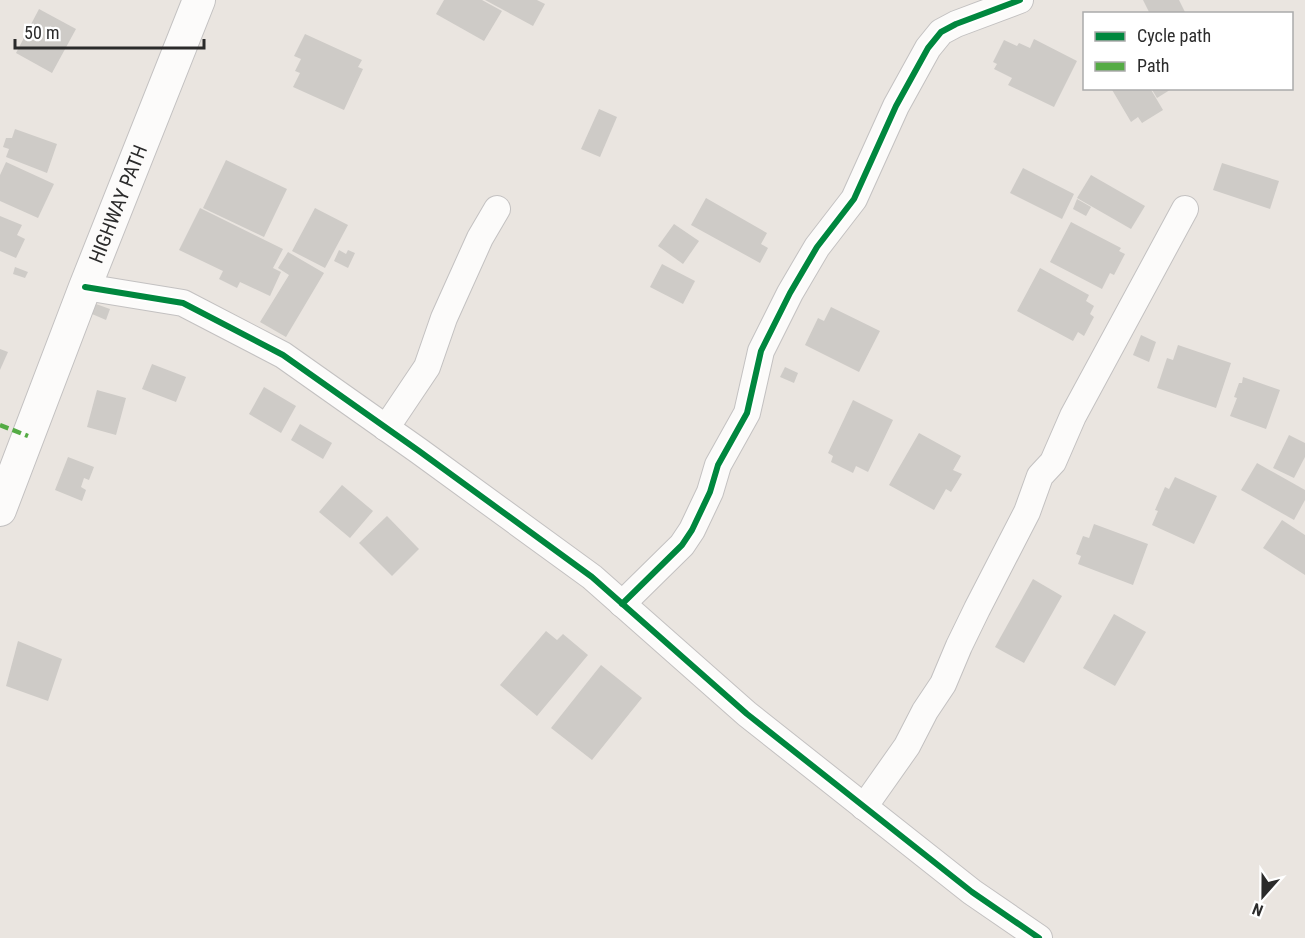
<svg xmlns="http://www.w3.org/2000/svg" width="1305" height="938" viewBox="0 0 1305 938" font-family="'Roboto Condensed',sans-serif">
<rect width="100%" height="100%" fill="#eae5e0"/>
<g fill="#cecbc7">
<path d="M444 0H482L502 11 484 41 436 14Z"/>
<path d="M485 0H537L545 4 533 26Z"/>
<path d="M1143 0H1179L1186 14H1150Z"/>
<path d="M39 9 76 29 52 73 16 53Z"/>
<path d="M305 34 362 60 358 67 363 69 344 110 293 87 300 73 295 71 301 59 294 56Z"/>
<path d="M1034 39 1077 61 1054 107 1008 85 1012 78 994 69 997 64 993 62 1004 40 1017 46 1019 43 1030 48Z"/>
<path d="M1111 88H1150L1163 110 1142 123 1138 117 1131 122Z"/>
<path d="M1151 88H1173L1157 98Z"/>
<path d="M599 109 617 117 600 157 581 149Z"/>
<path d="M15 129 57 144 47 173 6 157 9 149 3 147 6 138H12Z"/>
<path d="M226 160 287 189 264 237 203 208Z"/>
<path d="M6 162 54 184 38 218 0 201V175Z"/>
<path d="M1222 163 1279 181 1270 209 1213 190Z"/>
<path d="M1023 168 1074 194 1062 219 1010 193Z"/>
<path d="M1091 175 1145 206 1131 229 1077 198Z"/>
<path d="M706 198 767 233 761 244 768 248 760 263 691 225Z"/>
<path d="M1077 199 1091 207 1086 216 1073 209Z"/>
<path d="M200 208 283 249 273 268 281 272 270 296 240 282 237 288 219 279 223 271 179 250Z"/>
<path d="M315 208 348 225 325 268 292 251Z"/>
<path d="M0 216 22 225 17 235 25 239 16 258 0 251Z"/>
<path d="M1071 222 1121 248 1119 251 1125 254 1114 275 1110 273 1102 289 1050 262Z"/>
<path d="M674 224 699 241 683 264 658 246Z"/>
<path d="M339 250 346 254 348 250 355 253 348 268 334 261Z"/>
<path d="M288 252 324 273 286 337 260 322 289 275 278 268Z"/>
<path d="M662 264 695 281 683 304 650 287Z"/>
<path d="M15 267 28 272 25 278 13 274Z"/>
<path d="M1040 268 1089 295 1086 301 1094 306 1090 314 1094 317 1084 336 1078 332 1073 341 1017 311Z"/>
<path d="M96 304 110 309 106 320 92 314Z"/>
<path d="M831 307 880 331 859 372 805 345 818 318 824 321Z"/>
<path d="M1141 335 1156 342 1149 362 1133 355Z"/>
<path d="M1178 345 1231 363 1216 408 1157 388 1167 358 1173 360Z"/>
<path d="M0 349 8 352 0 370Z"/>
<path d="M152 364 186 377 176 402 142 389Z"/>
<path d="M785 367 798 373 794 383 780 377Z"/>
<path d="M1243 377 1280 390 1266 429 1230 416 1237 398 1234 397 1239 383H1242Z"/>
<path d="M264 387 296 406 281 433 249 414Z"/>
<path d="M97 390 126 398 116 435 87 427Z"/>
<path d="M853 400 893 420 868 472 856 466 853 473 831 462 833 456 828 453Z"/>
<path d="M300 424 332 443 323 459 291 440Z"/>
<path d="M919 433 961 456 953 470 962 474 951 492 946 489 934 510 889 485Z"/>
<path d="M1289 435 1305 443V457L1294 478 1273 468Z"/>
<path d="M68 457 94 467 89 480 84 478 81 487 86 490 82 501 55 490Z"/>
<path d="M1257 463 1305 490V500L1294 520 1241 490Z"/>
<path d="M1175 477 1217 496 1194 544 1152 525 1158 511 1155 510 1165 487 1169 489Z"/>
<path d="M342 485 373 511 350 538 319 512Z"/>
<path d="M387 516 419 549 392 576 359 543Z"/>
<path d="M1282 520 1305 535V575L1263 548Z"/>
<path d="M1094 524 1148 544 1133 585 1078 564 1081 556 1076 554 1083 536 1089 538Z"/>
<path d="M1033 579 1062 596 1024 663 995 647Z"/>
<path d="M1114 614 1146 632 1115 686 1083 668Z"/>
<path d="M546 631 557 640 563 634 588 655 537 716 500 685Z"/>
<path d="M18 641 62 659 48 701 6 686Z"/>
<path d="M601 665 642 698 592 760 551 728Z"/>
</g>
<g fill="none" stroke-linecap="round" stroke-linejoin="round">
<g stroke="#c3c1c1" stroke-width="28">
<g id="minor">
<path d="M85 287 183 303 283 355 419 451 592 577 747 714 972 892 1039 938"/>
<path d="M386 428 427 367 444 318 480 238 497 209"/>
<path d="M622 604 682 545 692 530 710 492 718 465 747 413 761 351 790 293 817 247 854 199 896 106 928 48 941 32 956 24 1020 0"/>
<path d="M864 807 907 746 925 711 943 684 959 646 977 609 1027 512 1040 476 1053 462 1073 416 1185 209"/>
</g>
</g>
<g stroke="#c3c1c1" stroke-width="34">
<g id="tertiary">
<path id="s1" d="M0 510 85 287 199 0"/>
</g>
</g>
<use href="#minor" stroke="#fcfbfa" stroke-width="26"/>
<use href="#tertiary" stroke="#fcfbfa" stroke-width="32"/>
<path stroke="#54ab44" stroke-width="4.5" stroke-dasharray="9 4.5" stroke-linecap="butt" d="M0 425 28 436"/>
<g stroke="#fff" stroke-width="10">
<g id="cycleway">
<path d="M85 287 183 303 283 355 419 451 592 577 747 714 972 892 1039 938"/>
<path d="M622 604 682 545 692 530 710 492 718 465 747 413 761 351 790 293 817 247 854 199 896 106 928 48 941 32 956 24 1020 0"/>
</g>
</g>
<use href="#cycleway" stroke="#00873e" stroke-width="6"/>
</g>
<g text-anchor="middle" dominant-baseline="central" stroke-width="6" stroke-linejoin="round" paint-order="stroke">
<g font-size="20" fill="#2b2b2b" stroke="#fff">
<text stroke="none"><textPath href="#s1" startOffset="328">HIGHWAY PATH</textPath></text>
</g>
</g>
<rect x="1083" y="12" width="210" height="78" fill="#ffffff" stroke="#aaaaaa" stroke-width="1.5"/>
<rect x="1095" y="32" width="30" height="9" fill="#00873e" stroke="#aaaaaa" stroke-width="1.5"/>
<text x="1137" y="42" font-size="18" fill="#2b2b2b">Cycle path</text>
<rect x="1095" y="62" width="30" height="9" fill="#54ab44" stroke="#aaaaaa" stroke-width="1.5"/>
<text x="1137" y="72" font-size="18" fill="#2b2b2b">Path</text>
<g transform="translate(1263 896) rotate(201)" stroke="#ffffff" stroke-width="4.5" paint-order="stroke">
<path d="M0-4.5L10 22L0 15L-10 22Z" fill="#2b2b2b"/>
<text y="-9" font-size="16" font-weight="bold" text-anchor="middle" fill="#2b2b2b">N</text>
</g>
<path d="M15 39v9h189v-9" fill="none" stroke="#2b2b2b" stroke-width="3"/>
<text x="24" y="39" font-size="18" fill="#2b2b2b" stroke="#ffffff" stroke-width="4.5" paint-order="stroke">50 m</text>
</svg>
